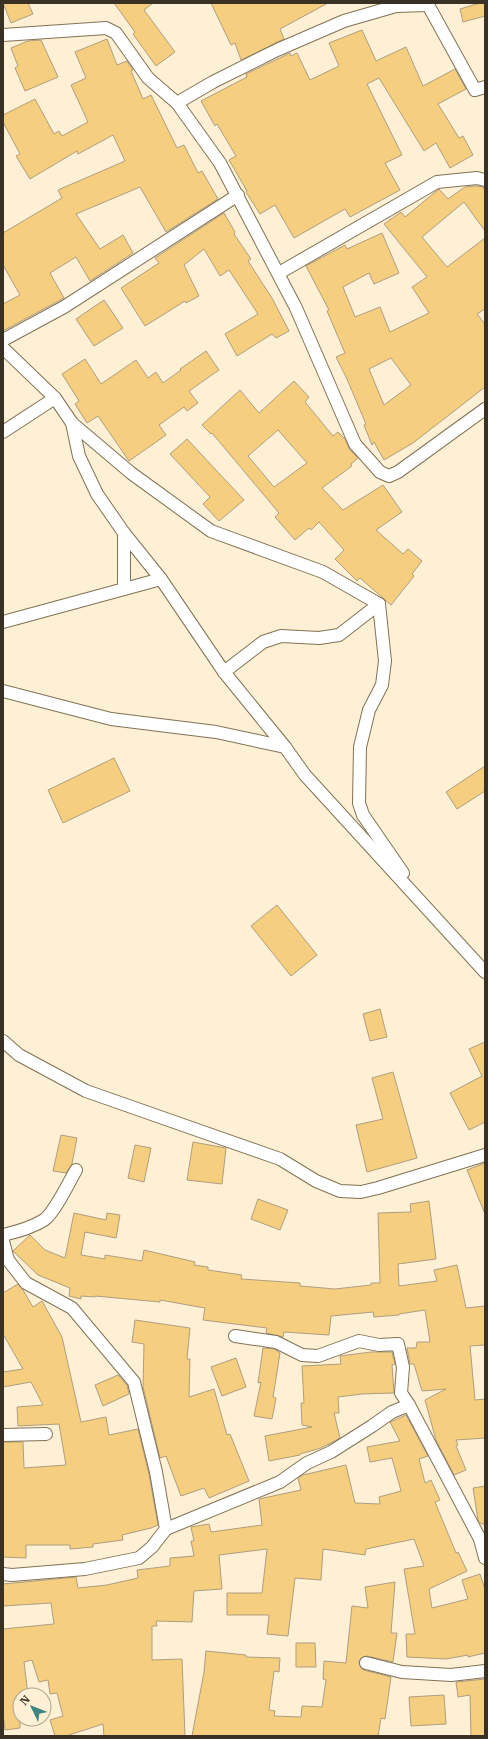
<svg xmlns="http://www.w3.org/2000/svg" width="488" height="1739" viewBox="0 0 488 1739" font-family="'IBM Plex Serif',serif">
<rect width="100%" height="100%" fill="#fef0d5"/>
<g fill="#f5ce7f" stroke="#af9e7e" fill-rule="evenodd">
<path d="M3 3H28L33 14 11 23Z"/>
<path d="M114 3H153L144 10 175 52 156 66 133 34 135 32Z"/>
<path d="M211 3H328L280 29 284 39 241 60 235 43 231 45Z"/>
<path d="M480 3H485V16L463 22 460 9Z"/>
<path d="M362 30 376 61 406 47 423 86 455 69 466 89 438 104 459 138 463 136 473 155 450 168 436 143 424 151 379 78 367 84 402 155 385 163 400 190 350 217 345 209 294 238 275 205 260 214 246 192 247 191 229 160 236 156 217 124 215 126 201 101 247 77 246 74 290 53 291 56 297 53 310 80 339 66 329 43Z"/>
<path d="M107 39 117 65 127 61 133 70 131 71 143 99 151 95 177 148 184 145 198 173 202 171 218 199 166 232 140 187 76 214 100 249 123 235 133 253 90 281 76 257 50 273 64 298 3 331V304L20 295 3 265V233L62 198 58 190 125 161 113 135 78 154 77 151 30 179 16 156 20 154 3 122V115L35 99 54 134 59 131 62 136 88 122 71 85 86 78 75 52Z"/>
<path d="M41 40 58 77 25 91 15 68 18 66 11 48 28 41Z"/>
<path d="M476 186 483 187 485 191V231L464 202 422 237 447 267 485 238V309L477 314 485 324V387L413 443 384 460 374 442 372 445 364 425 366 424 347 379 336 357 345 353 327 311 329 310 306 266 345 245 347 249 382 233 399 273 374 284 369 273 343 287 355 317 380 307 390 332 429 313 412 287 427 277 384 224 401 212 405 217 439 189 448 199 465 187ZM391 358 411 385 384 405 369 369Z"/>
<path d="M224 213 235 232 234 234 251 259 248 261 272 298 289 331 276 338 272 334 237 356 225 334 258 314 229 270 220 276 204 249 184 265 199 296 186 303 185 301 145 326 121 288 159 263 155 258Z"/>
<path d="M104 300 123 328 94 346 76 319Z"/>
<path d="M206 351 219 370 189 391 198 403 187 411 184 407 159 425 166 435 129 461 98 416 87 423 75 404 79 401 62 374 85 359 101 384 136 360 148 378 156 372 163 383 181 370 180 369Z"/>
<path d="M294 381 309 397 305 402 333 436 338 432 345 439 349 449 358 458 351 464 352 466 322 488 343 510 383 485 402 512 376 530 403 554 408 549 422 561 412 574 414 576 391 605 360 578 357 581 335 559 344 550 319 522 311 530 309 528 295 540 275 517 279 513 212 433 211 434 202 425 240 390 259 413ZM278 430 307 463 274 487 248 456Z"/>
<path d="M187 439 244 500 219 521 203 504 210 497 170 454Z"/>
<path d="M114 758 130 791 63 823 48 790Z"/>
<path d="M485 766V791L457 809 446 792Z"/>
<path d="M277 905 317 955 291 976 251 926Z"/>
<path d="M380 1009 387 1037 370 1041 363 1014Z"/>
<path d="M485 1042V1122L469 1130 450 1093 482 1076 469 1049Z"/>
<path d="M393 1072 417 1158 367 1172 356 1125 383 1119 372 1078Z"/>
<path d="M61 1135 77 1138 72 1164 66 1173 53 1171Z"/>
<path d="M193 1142 226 1148 222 1184 187 1180Z"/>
<path d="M135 1145 151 1148 144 1182 128 1178Z"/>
<path d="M485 1163V1214L467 1170Z"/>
<path d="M258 1199 288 1210 280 1230 251 1219Z"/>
<path d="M429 1201 436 1259 398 1264 399 1286 437 1281 434 1270 457 1265 466 1308 485 1306V1345L470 1346 475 1400 485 1399V1438L456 1440 458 1445 456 1446 466 1470 454 1475 436 1440 425 1400 446 1389 422 1391 414 1364H410L407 1348H416L417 1342H430L425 1310 399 1314V1315L374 1317 373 1312 331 1316 329 1335 284 1332 283 1337 266 1333 267 1328 203 1320 205 1308 160 1300V1302L95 1296V1297L81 1296V1299L69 1296 70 1288 38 1275 13 1251 30 1235 45 1250 65 1258 74 1213 106 1220 107 1213 120 1215 116 1238 85 1232 81 1255 105 1259V1255L142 1261 144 1250 195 1262 194 1265 208 1267V1270L242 1275 241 1279 300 1283V1286L335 1289 371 1285V1283H380L378 1213 411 1212 410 1204Z"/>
<path d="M18 1284 23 1290 33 1307 42 1301 62 1337 81 1422 106 1417 109 1435 138 1429 149 1474 158 1525 151 1528 122 1535 123 1540 93 1544V1547L70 1549V1545H26V1558L3 1557V1442H23L24 1468 66 1465 59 1424 18 1426 17 1407 43 1405 31 1382 3 1387V1372L23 1369 3 1334V1293Z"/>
<path d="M135 1320 190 1328 187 1359H190L189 1397 214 1389 227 1435 230 1434 249 1481 209 1498 204 1488 181 1496 166 1456 160 1458 143 1387 144 1344 132 1342Z"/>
<path d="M263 1348 274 1349 280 1353 273 1397 276 1398 272 1419 254 1416 261 1382 258 1383Z"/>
<path d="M371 1352H392L395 1364 392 1365 394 1393 362 1394 338 1397 339 1413H334L340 1438 321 1448 300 1454V1455L269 1461 265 1436 312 1427 302 1425 301 1403H304L302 1366 341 1364 340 1356Z"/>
<path d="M236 1358 246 1387 222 1396 211 1367Z"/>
<path d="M118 1375 127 1385 129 1394 103 1406 95 1385Z"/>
<path d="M406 1415 428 1456 419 1459 425 1483 431 1480 440 1500 435 1502 456 1553 458 1552 467 1571 429 1589 432 1608 468 1599 462 1580 480 1574 485 1589V1653L468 1657V1655L446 1659 407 1657 406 1634H415L404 1569 424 1566 414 1539 366 1549 365 1555 323 1549 321 1580 295 1578 288 1636 267 1634 269 1615H227V1593H262L267 1549 219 1555 222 1589 194 1591 192 1622 156 1621 157 1626H152V1660L182 1659 185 1736H104L103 1724 66 1736H55L50 1720 63 1716 57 1693 50 1694 48 1680 39 1682 32 1660 24 1662 28 1695H20V1728L5 1730 3 1714V1629L54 1624 51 1603 3 1606V1584L76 1577 78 1588 107 1585 138 1578 137 1570 170 1566V1558L194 1556 191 1541H194L191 1527 209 1524 211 1532 262 1525 259 1499 301 1490 298 1478 303 1475 346 1465 355 1503 380 1504 379 1497 401 1491 392 1458 370 1462 367 1447 400 1441 390 1422Z"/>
<path d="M485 1486V1524H481L478 1520 473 1488Z"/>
<path d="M395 1582 391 1633H397L393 1662 367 1656 361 1658 359 1662 361 1668 364 1670 391 1677 385 1719 381 1718 378 1736H192L204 1672 206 1651 246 1655V1657L280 1658 279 1672 274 1671 269 1710 275 1711 274 1716 301 1717 302 1706 322 1707 326 1680 323 1679 324 1661 346 1663 352 1606 368 1608 365 1587Z"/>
<path d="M296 1643H315L316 1667H296Z"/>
<path d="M485 1679V1736H471L470 1695 458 1697 456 1682Z"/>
<path d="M444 1695 446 1724 411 1726 409 1697Z"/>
</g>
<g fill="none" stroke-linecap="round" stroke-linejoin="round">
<g stroke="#827254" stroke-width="14">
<g id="minor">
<path d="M427 3 475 90 485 87"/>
<path d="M3 35 106 28 116 33 148 78 177 103 220 163 296 308 355 444 380 472 389 476 398 472 485 409"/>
<path d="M177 103 213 82 277 50 344 21 396 6 428 5"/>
<path d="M279 273 437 182 477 178 485 180"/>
<path d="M3 340 64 307 238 195"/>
<path d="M3 348 55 398"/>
<path d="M72 423 79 456 97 494 124 533 161 579 224 672 285 747 305 775 485 972"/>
<path d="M3 432 55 398 72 423 131 473 211 531 323 572 379 604"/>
<path d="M124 589V533"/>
<path d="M379 604 385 661 382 685 369 710 360 747 359 803 363 815 403 873"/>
<path d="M3 622 161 579"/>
<path d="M224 672 263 642 281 636 319 638 339 635 379 604"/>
<path d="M3 691 111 719 216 732 285 747"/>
<path d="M3 1041 19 1055 86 1091 280 1159 316 1181 340 1191 361 1192 378 1188 485 1155"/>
<path d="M3 1235C16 1232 33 1227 44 1220 55 1212 69 1182 76 1170"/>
<path d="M3 1241 8 1260 26 1283 72 1308 134 1382 156 1472 166 1529 152 1547 139 1558 85 1569 12 1575 3 1574"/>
<path d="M235 1336 276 1342 302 1355 318 1356 359 1341 379 1345 398 1344 403 1367 401 1393 409 1405 480 1539 485 1558"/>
<path d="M3 1435 46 1434"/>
<path d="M166 1529 280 1482 307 1463 331 1452 372 1426 392 1412 409 1405"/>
<path d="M366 1663 402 1672 451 1675 485 1671"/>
</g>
</g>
<use href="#minor" stroke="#fff" stroke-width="12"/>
</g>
<rect width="488" height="1739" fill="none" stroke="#383124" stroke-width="8"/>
<g transform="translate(32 1707) rotate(313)"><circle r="19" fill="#fef0d5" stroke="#afa48e"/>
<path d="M0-3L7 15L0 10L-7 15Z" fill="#3e8680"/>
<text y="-6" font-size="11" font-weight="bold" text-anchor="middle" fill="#383124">N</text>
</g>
</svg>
